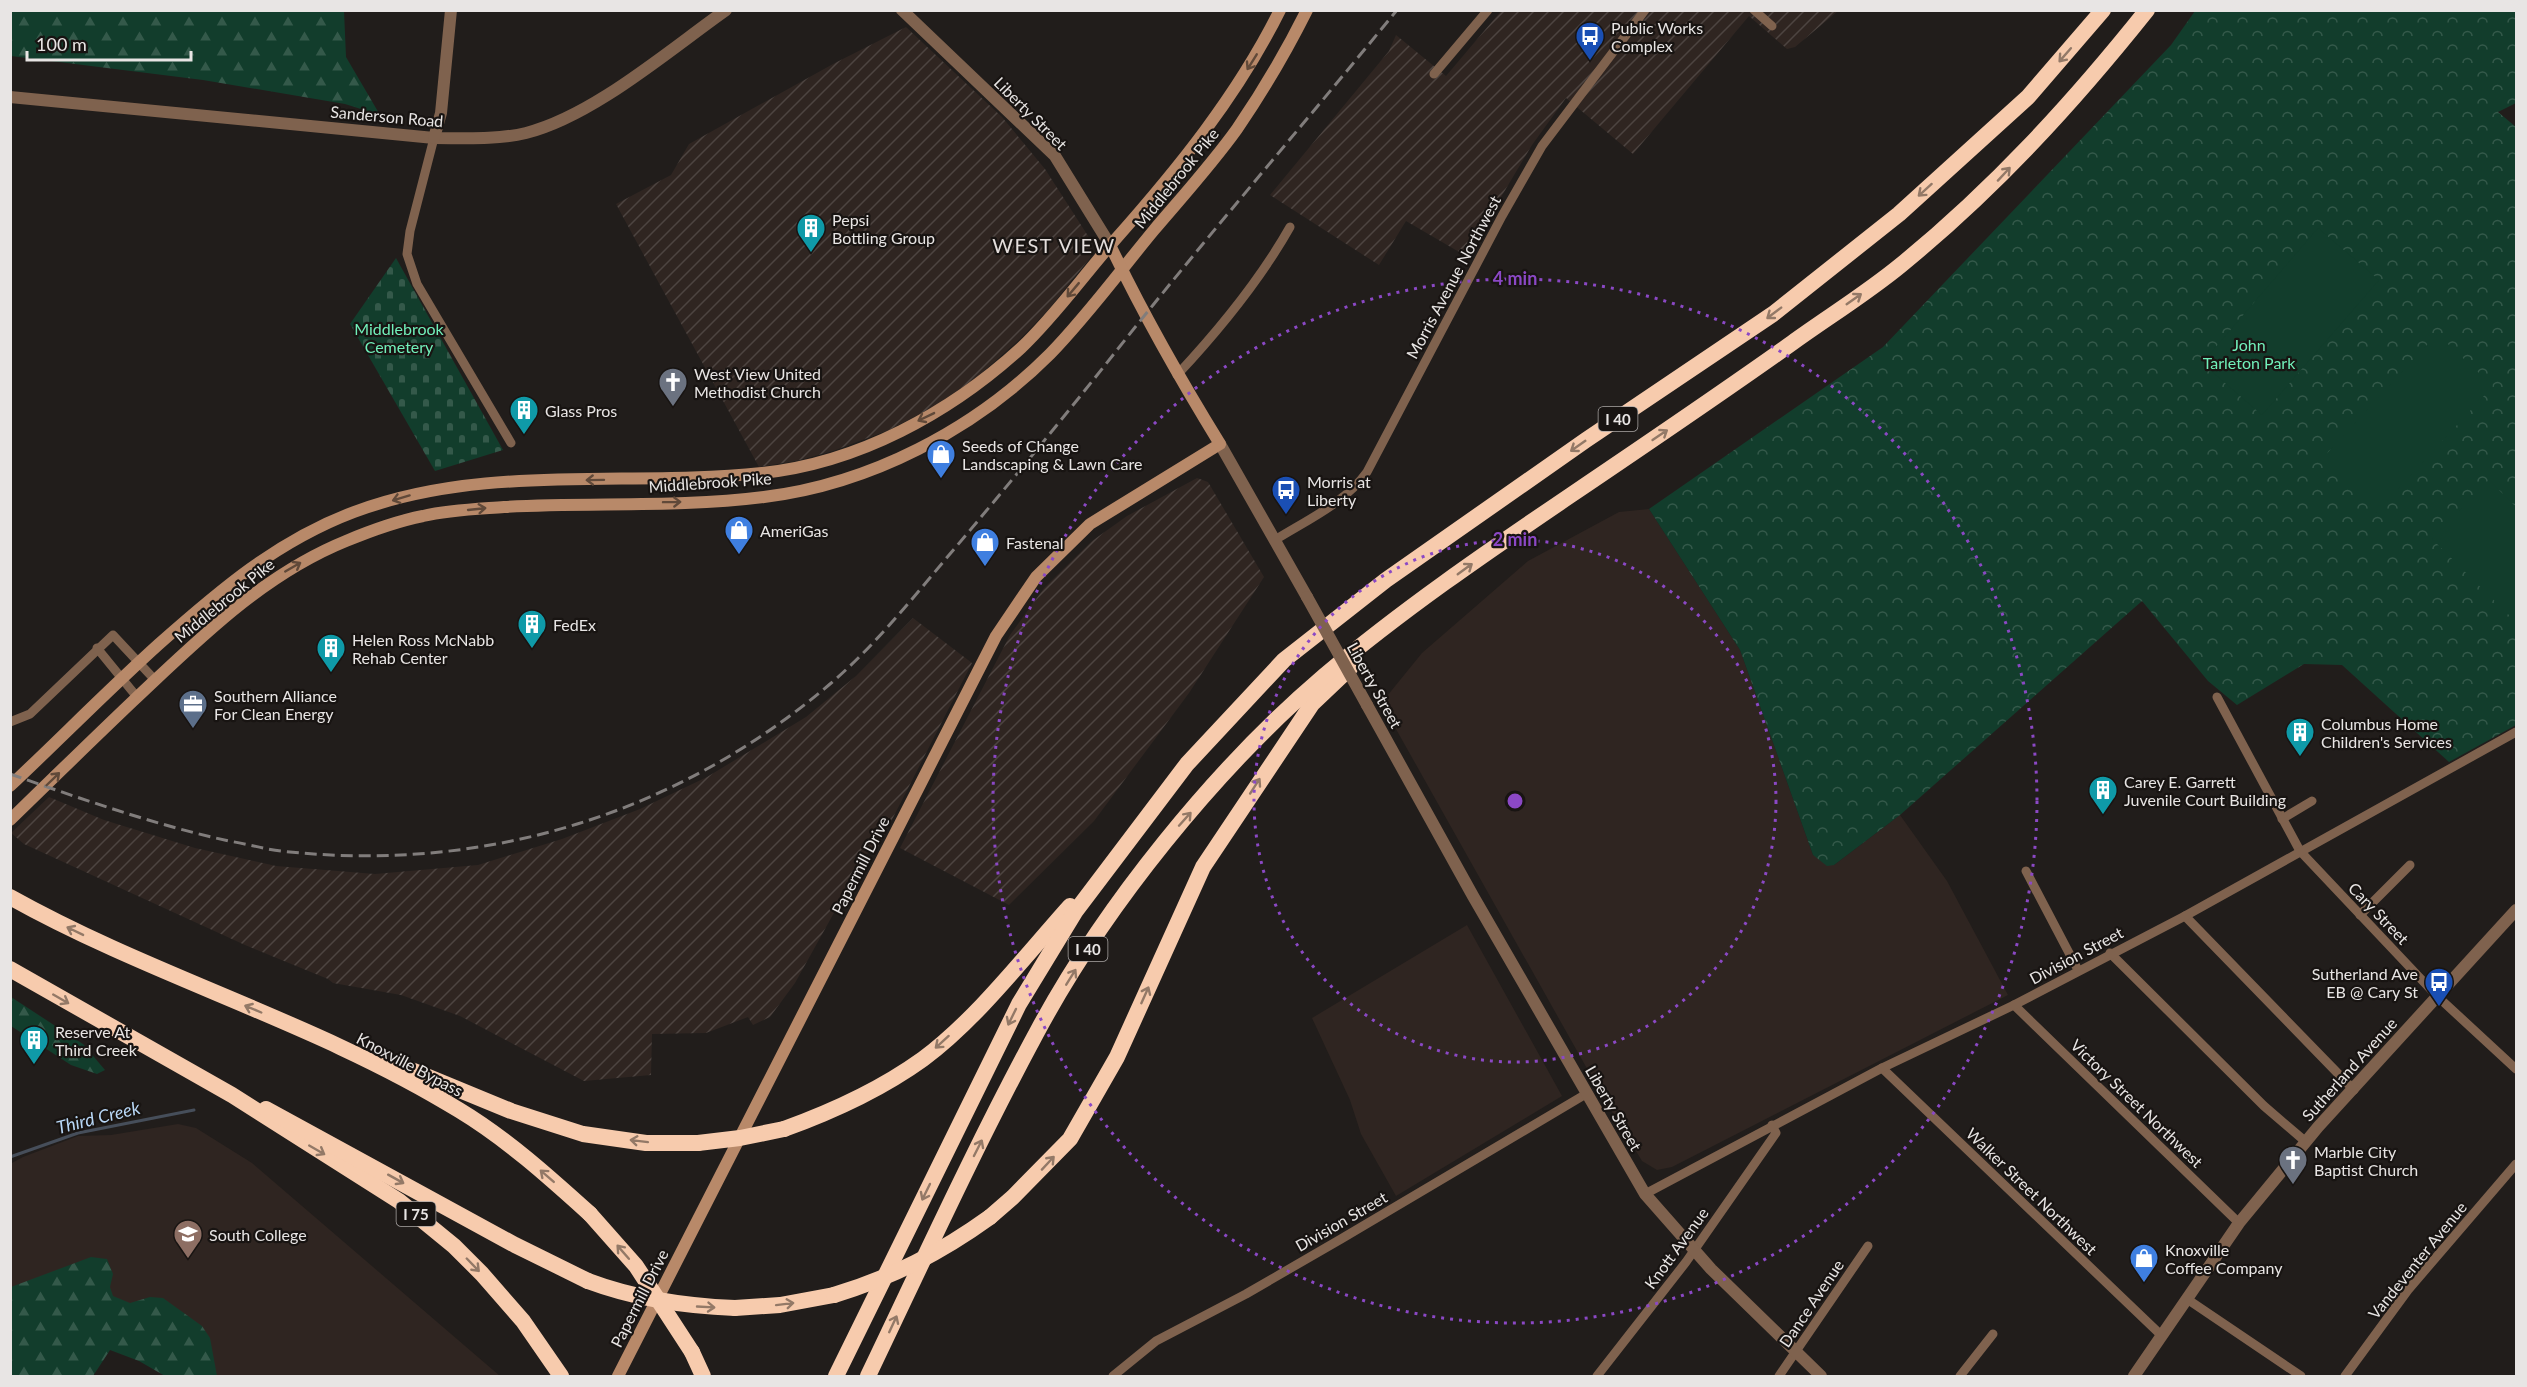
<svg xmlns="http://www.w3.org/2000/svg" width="2527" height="1387" viewBox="0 0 2527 1387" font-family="Lato,sans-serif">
<defs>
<pattern id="industrial-furrows" width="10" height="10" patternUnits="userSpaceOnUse" patternTransform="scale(1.5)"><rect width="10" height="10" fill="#2f2521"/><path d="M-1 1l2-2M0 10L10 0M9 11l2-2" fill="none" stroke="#4d4441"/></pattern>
<pattern id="forest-firs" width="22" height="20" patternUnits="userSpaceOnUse" patternTransform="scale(1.5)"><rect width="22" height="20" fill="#123d2c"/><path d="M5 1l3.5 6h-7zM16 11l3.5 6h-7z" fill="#34594a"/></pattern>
<pattern id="cemetery-stones" width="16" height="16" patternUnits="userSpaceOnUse" patternTransform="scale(1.5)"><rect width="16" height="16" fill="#123d2c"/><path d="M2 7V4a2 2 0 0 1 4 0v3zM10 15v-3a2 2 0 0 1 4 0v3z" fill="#34594a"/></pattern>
<pattern id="park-crowns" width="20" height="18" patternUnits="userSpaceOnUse" patternTransform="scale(1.5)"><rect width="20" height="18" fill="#123d2c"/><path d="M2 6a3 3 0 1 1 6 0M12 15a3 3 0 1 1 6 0" fill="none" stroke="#34594a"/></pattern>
</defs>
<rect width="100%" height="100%" fill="#211d1b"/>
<g fill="#2f2521">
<path d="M1649 509 1740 650 1813 855 1834 865 1900 815 1947 881 2008 995 1672 1167 1657 1170 1642 1161 1603 1097 1383 706V701L1422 653 1528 561 1619 512Z"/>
<path d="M1467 925 1562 1096 1396 1196 1361 1134 1350 1100 1312 1018Z"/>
<path d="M178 1124 196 1128 252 1163 500 1376H174L11 1303 10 1164 23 1157 78 1136 111 1135Z"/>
</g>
<g fill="url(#industrial-furrows)">
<path d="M1501 11H1838L1795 47 1787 49 1749 16 1633 154 1566 98 1532 145 1466 256 1406 221 1379 265 1270 195 1389 51 1396 35 1446 76Z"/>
<path d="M906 27 1002 117 1045 169 1090 239 1092 245 1090 258 1049 309 1020 339 976 378 935 406 889 430 833 451 796 461 759 467 616 204 671 175 689 144 833 64Z"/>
<path d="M1197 478 1208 482 1264 577 1189 693 1094 821 1009 905 900 848 1010 635 1044 588 1092 541 1127 516Z"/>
<path d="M913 618 972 663 878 847 862 857 848 880 850 884 795 983 770 1017 753 1025 748 1017 706 1033 652 1034 651 1075 584 1081 460 1016 401 995 333 983 328 979 245 945 24 844 11 833 49 797 104 820 195 848 276 866 375 874 478 865 562 839 640 809 707 777 806 717 856 676Z"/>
</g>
<g fill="url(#forest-firs)">
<path d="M10 11H344L346 57 380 115 345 104 203 80 11 56Z"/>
<path d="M11 997 83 1044 105 1070 97 1074 71 1065 11 1026Z"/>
<path d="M91 1257 107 1259 113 1274 110 1287 113 1296 130 1303 150 1297 163 1298 202 1326 210 1338 217 1376H165L139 1361 110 1350 93 1376H11V1287Z"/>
</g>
<path fill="url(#cemetery-stones)" d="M396 258 503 450 435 471 350 324Z"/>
<path fill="url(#park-crowns)" d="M2195 11H2516V103L2498 112 2516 127V725L2449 762 2342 665 2304 664 2237 705 2208 681 2142 601 1900 815 1834 865 1827 866 1813 855 1740 650 1649 509 1883 347 2171 45Z"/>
<g fill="#123d2c">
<path d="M2318 228 2379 280 2262 415 2202 363Z"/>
<path d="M2437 334 2493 386 2376 513 2320 461Z"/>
<path d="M2489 480 2516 507V622L2432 539Z"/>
</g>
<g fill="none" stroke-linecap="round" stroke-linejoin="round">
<path stroke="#464e5a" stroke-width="3" d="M10 1157 78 1133 194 1110"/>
<g stroke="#7f624e" stroke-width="9">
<path d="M1754 10 1772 26"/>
<path d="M1434 74 1488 10"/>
<path d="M434 138 410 231 407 254 417 284 511 443"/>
<path d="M1177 375C1219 330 1260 280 1290 227"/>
<path d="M1275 540C1307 520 1345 503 1367 472L1502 216 1542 146 1645 10"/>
<path d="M97 648 137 697"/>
<path d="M2217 697 2300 851 2437 996 2516 1069"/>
<path d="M10 722 30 714 113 635 155 680"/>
<path d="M2282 819 2312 801"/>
<path d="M2026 871 2078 970"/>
<path d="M2360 915 2410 865"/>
<path d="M2185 916 2354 1090"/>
<path d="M2110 953 2264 1106 2306 1142"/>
<path d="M2014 1005 2239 1223"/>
<path d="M1882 1068 2161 1335"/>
<path d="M1645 1194 1882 1068 2014 1005 2185 916 2516 732"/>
<path d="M2187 1299 2301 1376"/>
<path d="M1113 1376 1156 1341 1246 1294 1341 1239 1586 1094"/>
<path d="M1597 1376 1686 1262 1776 1133 1772 1125"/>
<path d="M1779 1376 1868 1246"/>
<path d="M1960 1376 1993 1334"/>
<path d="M2345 1376 2408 1290 2516 1164"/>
</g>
<g stroke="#7f624e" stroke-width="12">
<path d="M902 10 1055 156 1110 245"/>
<path d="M10 97 434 138C465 138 496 140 526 133 593 116 668 51 726 10"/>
<path d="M434 138 441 113 451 10"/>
<path d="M1220 444 1307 597"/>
<path d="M1367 705 1473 896 1645 1194 1711 1269 1821 1376"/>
<path d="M2134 1376 2239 1223 2318 1127 2516 910"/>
</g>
<g stroke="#b88969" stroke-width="12">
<path d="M10 786C60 739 108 690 159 644 220 590 277 541 354 512 484 463 627 487 762 473 858 463 950 413 1021 348 1055 316 1083 276 1114 241 1177 170 1238 95 1280 10"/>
<path d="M10 820C51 780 92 740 133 701 198 640 262 575 346 541 370 531 398 521 423 516 449 510 478 509 504 507 590 502 678 508 764 497 870 484 974 430 1050 354 1087 316 1120 271 1154 230 1182 197 1212 164 1237 129 1263 91 1286 52 1307 10"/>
<path d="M618 1376 996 636 1036 577 1090 524 1220 444C1180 379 1143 314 1110 245"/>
</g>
<g stroke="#f7cbad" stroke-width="16">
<path d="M10 897C155 978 318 1023 459 1110 507 1139 549 1177 590 1214"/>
<path d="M10 969 232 1095 399 1201 454 1246 482 1274 523 1321 561 1376"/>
<path d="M387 1060 511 1111 583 1134 646 1143H698"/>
<path d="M266 1109 515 1245 588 1281"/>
<path d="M784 1129C834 1111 880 1090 923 1059 977 1019 1025 956 1070 906"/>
<path d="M990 1217 1013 1197 1070 1139 1117 1057 1203 867 1312 704 1351 667"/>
<path d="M735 1308 780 1305 834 1295"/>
<path d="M692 1352 703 1376"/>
<path d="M836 1376 1019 1004 1075 912 1187 764 1284 660 1386 580 1586 440 1773 314 1899 214 2028 97 2103 10"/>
<path d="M868 1376C923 1261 976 1145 1037 1032 1104 907 1215 769 1324 676 1402 610 1487 552 1571 495 1645 445 1719 395 1792 343 1828 317 1867 293 1901 265 1994 189 2072 104 2147 10"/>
</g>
<path stroke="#817d7c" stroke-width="3" stroke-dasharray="12 6" stroke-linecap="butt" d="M10 774C82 799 155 825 229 841 247 844 264 849 281 851 482 874 676 815 830 684 877 644 915 595 955 548 1010 483 1064 417 1117 350 1208 235 1304 124 1397 10"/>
<path stroke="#7f624e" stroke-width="12" d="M1307 597 1367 705"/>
<g stroke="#f7cbad" stroke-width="16">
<path d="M698 1143 740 1138 784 1129"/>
<path d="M590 1214 636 1266 692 1352"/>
<path d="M588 1281C636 1299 683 1306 735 1308"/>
<path d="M834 1295C893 1277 940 1253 990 1217"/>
</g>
</g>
<defs><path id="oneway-shaft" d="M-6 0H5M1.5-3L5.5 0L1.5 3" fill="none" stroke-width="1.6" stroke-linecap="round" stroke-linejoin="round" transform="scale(1.5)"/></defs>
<g stroke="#937967">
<use href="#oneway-shaft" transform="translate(2065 55) rotate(131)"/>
<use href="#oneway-shaft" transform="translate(2004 174) rotate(-47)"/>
<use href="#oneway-shaft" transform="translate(1925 190) rotate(138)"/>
<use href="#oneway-shaft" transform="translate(1854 299) rotate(-35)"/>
<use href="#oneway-shaft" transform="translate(1774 313) rotate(143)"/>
<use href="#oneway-shaft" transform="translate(1660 435) rotate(-34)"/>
<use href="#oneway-shaft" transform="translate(1578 446) rotate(145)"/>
<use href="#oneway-shaft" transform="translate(1465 569) rotate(-36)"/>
<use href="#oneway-shaft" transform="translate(1255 786) rotate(-57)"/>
<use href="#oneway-shaft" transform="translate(1185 819) rotate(-48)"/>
<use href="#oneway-shaft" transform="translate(75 931) rotate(-154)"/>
<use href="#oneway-shaft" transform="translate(1071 977) rotate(-58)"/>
<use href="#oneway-shaft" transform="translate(1145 995) rotate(-66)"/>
<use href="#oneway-shaft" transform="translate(61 999) rotate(30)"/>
<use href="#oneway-shaft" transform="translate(253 1009) rotate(-157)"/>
<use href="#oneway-shaft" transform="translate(1012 1017) rotate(116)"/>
<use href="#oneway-shaft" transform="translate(942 1042) rotate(138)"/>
<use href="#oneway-shaft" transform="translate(639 1141) rotate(-173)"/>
<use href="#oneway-shaft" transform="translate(978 1148) rotate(-63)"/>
<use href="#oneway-shaft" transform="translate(317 1150) rotate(30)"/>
<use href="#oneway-shaft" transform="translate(1048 1163) rotate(-47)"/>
<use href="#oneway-shaft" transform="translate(547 1176) rotate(-139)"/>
<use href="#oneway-shaft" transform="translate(396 1179) rotate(29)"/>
<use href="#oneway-shaft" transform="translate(926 1192) rotate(116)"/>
<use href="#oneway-shaft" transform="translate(623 1252) rotate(-131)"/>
<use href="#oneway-shaft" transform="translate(473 1265) rotate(46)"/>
<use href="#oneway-shaft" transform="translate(785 1304) rotate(-7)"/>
<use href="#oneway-shaft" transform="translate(706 1307) rotate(3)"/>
<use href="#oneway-shaft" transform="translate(893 1324) rotate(-65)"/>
</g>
<g stroke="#604939">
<use href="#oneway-shaft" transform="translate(1252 62) rotate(122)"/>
<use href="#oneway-shaft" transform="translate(1073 290) rotate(130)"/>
<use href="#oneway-shaft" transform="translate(926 417) rotate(154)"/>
<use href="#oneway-shaft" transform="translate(595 480) rotate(179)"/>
<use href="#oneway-shaft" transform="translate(401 498) rotate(163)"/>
<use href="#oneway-shaft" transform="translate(672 502) rotate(-1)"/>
<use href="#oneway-shaft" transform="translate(477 509) rotate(-6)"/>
<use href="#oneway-shaft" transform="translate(293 567) rotate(-30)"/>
<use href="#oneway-shaft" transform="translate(53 779) rotate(-44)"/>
</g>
<g fill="none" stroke="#8b48c5" stroke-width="3" stroke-dasharray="3 6">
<circle cx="1515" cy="801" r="261"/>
<circle cx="1515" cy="801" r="522"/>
</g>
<defs>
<g id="bus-pin" transform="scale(1.5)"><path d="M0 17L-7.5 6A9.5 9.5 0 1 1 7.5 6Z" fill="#1a4fb4" stroke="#181412"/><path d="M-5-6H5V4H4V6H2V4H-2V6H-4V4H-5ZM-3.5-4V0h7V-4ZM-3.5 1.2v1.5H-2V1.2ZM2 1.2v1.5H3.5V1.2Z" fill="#fff"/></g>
<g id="building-pin" transform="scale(1.5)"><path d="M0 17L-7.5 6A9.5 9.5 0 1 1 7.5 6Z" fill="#0f9aa8" stroke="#181412"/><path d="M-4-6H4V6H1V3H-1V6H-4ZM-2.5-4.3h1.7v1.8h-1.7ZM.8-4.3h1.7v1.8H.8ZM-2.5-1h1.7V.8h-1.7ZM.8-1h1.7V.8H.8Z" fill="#fff"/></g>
<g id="church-pin" transform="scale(1.5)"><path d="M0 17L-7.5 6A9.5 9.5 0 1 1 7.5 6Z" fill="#6b7280" stroke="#181412"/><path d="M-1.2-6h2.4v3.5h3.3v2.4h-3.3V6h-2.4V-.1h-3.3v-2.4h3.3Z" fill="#fff"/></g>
<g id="shop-pin" transform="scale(1.5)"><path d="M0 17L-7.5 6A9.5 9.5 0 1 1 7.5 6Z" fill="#3f7fe0" stroke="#181412"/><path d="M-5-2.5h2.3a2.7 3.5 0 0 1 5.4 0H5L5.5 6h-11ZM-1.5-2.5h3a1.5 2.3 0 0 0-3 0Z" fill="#fff"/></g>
<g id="office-pin" transform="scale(1.5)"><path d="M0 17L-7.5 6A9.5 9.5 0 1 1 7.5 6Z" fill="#5c6f8a" stroke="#181412"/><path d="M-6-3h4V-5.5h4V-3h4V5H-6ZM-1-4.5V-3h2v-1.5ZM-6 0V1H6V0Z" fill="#fff"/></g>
<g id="university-pin" transform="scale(1.5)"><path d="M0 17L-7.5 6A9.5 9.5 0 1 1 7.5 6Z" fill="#8d6e63" stroke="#181412"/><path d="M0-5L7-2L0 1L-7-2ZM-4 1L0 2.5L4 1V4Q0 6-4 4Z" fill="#fff"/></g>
</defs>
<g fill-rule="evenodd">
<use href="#bus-pin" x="1590" y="36"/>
<use href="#building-pin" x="811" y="228"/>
<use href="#church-pin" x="673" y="382"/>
<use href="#building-pin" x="524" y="410"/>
<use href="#shop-pin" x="941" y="454"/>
<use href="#bus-pin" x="1286" y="490"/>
<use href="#shop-pin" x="739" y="530"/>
<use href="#shop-pin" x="985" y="542"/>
<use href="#building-pin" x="532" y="624"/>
<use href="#building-pin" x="331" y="648"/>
<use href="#office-pin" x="193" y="704"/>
<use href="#building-pin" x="2300" y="732"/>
<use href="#building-pin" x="2103" y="790"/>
<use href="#bus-pin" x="2439" y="982"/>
<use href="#building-pin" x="34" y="1040"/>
<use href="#church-pin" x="2293" y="1160"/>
<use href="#university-pin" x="188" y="1234"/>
<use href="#shop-pin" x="2144" y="1258"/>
</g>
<g text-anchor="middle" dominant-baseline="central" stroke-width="4.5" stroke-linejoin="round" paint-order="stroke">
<g fill="#181412" stroke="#aaa6a5" stroke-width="1.5">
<rect x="1598.5" y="407" width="39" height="24" rx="4.5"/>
<rect x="1068.5" y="937" width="39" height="24" rx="4.5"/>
<rect x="396.5" y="1202" width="39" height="24" rx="4.5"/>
</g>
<g font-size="15" font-weight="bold" fill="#e8e5e4">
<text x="1618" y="419">I 40</text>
<text x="1088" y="949">I 40</text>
<text x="416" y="1214">I 75</text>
</g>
<g font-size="16" fill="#e8e5e4" stroke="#181412" text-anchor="start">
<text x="1611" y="27">Public Works<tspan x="1611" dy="18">Complex</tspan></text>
<text x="832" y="219">Pepsi<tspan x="832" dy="18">Bottling Group</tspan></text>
<text x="694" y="373">West View United<tspan x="694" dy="18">Methodist Church</tspan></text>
<text x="545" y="410">Glass Pros</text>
<text x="962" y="445">Seeds of Change<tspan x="962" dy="18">Landscaping &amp; Lawn Care</tspan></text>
<text x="1307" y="481">Morris at<tspan x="1307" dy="18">Liberty</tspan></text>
<text x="760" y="530">AmeriGas</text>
<text x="1006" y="542">Fastenal</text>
<text x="553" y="624">FedEx</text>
<text x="352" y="639">Helen Ross McNabb<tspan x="352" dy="18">Rehab Center</tspan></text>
<text x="214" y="695">Southern Alliance<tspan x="214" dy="18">For Clean Energy</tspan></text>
<text x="2321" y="723">Columbus Home<tspan x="2321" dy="18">Children's Services</tspan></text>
<text x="2124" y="781">Carey E. Garrett<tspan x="2124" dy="18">Juvenile Court Building</tspan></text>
<text x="2418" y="973" text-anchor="end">Sutherland Ave<tspan x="2418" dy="18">EB @ Cary St</tspan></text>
<text x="55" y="1031">Reserve At<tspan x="55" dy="18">Third Creek</tspan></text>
<text x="2314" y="1151">Marble City<tspan x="2314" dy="18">Baptist Church</tspan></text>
<text x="209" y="1234">South College</text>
<text x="2165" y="1249">Knoxville<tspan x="2165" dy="18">Coffee Company</tspan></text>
</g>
<g font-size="16" fill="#e8e5e4" stroke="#181412">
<text transform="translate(1031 113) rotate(45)">Liberty Street</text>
<text transform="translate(387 116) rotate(5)">Sanderson Road</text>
<text transform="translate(1176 178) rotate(-51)">Middlebrook Pike</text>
<text transform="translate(1453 277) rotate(-62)">Morris Avenue Northwest</text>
<text transform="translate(710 482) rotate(-4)">Middlebrook Pike</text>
<text transform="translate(224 600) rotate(-39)">Middlebrook Pike</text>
<text transform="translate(1375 685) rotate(61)">Liberty Street</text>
<text transform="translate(860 865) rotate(-63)">Papermill Drive</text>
<text transform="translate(2379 913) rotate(46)">Cary Street</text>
<text transform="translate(2076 955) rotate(-28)">Division Street</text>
<text transform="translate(410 1064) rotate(28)">Knoxville Bypass</text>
<text transform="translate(2349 1069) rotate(-48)">Sutherland Avenue</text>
<text transform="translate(2137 1103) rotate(44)">Victory Street Northwest</text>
<text transform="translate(1614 1108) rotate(60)">Liberty Street</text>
<text transform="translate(2032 1191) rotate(44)">Walker Street Northwest</text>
<text transform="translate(1341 1221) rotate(-30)">Division Street</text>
<text transform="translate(1676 1248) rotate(-54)">Knott Avenue</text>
<text transform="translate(2417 1260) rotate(-51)">Vandeventer Avenue</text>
<text transform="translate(639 1298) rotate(-63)">Papermill Drive</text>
<text transform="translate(1811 1303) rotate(-56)">Dance Avenue</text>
</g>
<g font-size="16" fill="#71f0ba" stroke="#181412">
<text x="399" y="328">Middlebrook<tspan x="399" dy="18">Cemetery</tspan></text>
<text x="2249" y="344">John<tspan x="2249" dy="18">Tarleton Park</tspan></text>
</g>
<g font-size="18" font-style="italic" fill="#b8d7f6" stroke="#181412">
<text transform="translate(98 1117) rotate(-14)">Third Creek</text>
</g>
<g font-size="20" letter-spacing="1.5" fill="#e4dedc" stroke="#181412">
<text x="1054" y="245">WEST VIEW</text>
</g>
</g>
<circle cx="1515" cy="801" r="9" fill="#8b48c5" stroke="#181412" stroke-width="3"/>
<g font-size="18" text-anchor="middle" font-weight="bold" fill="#8b48c5" stroke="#181412" stroke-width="4.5" stroke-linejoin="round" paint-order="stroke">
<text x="1515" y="285">4 min</text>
<text x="1515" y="546">2 min</text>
</g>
<rect width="2527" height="1387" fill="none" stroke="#e8e5e4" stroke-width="24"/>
<path d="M27 51v9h164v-9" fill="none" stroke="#e8e5e4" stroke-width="3"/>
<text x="36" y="51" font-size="18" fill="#e8e5e4" stroke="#181412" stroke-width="4.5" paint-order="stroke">100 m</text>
</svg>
